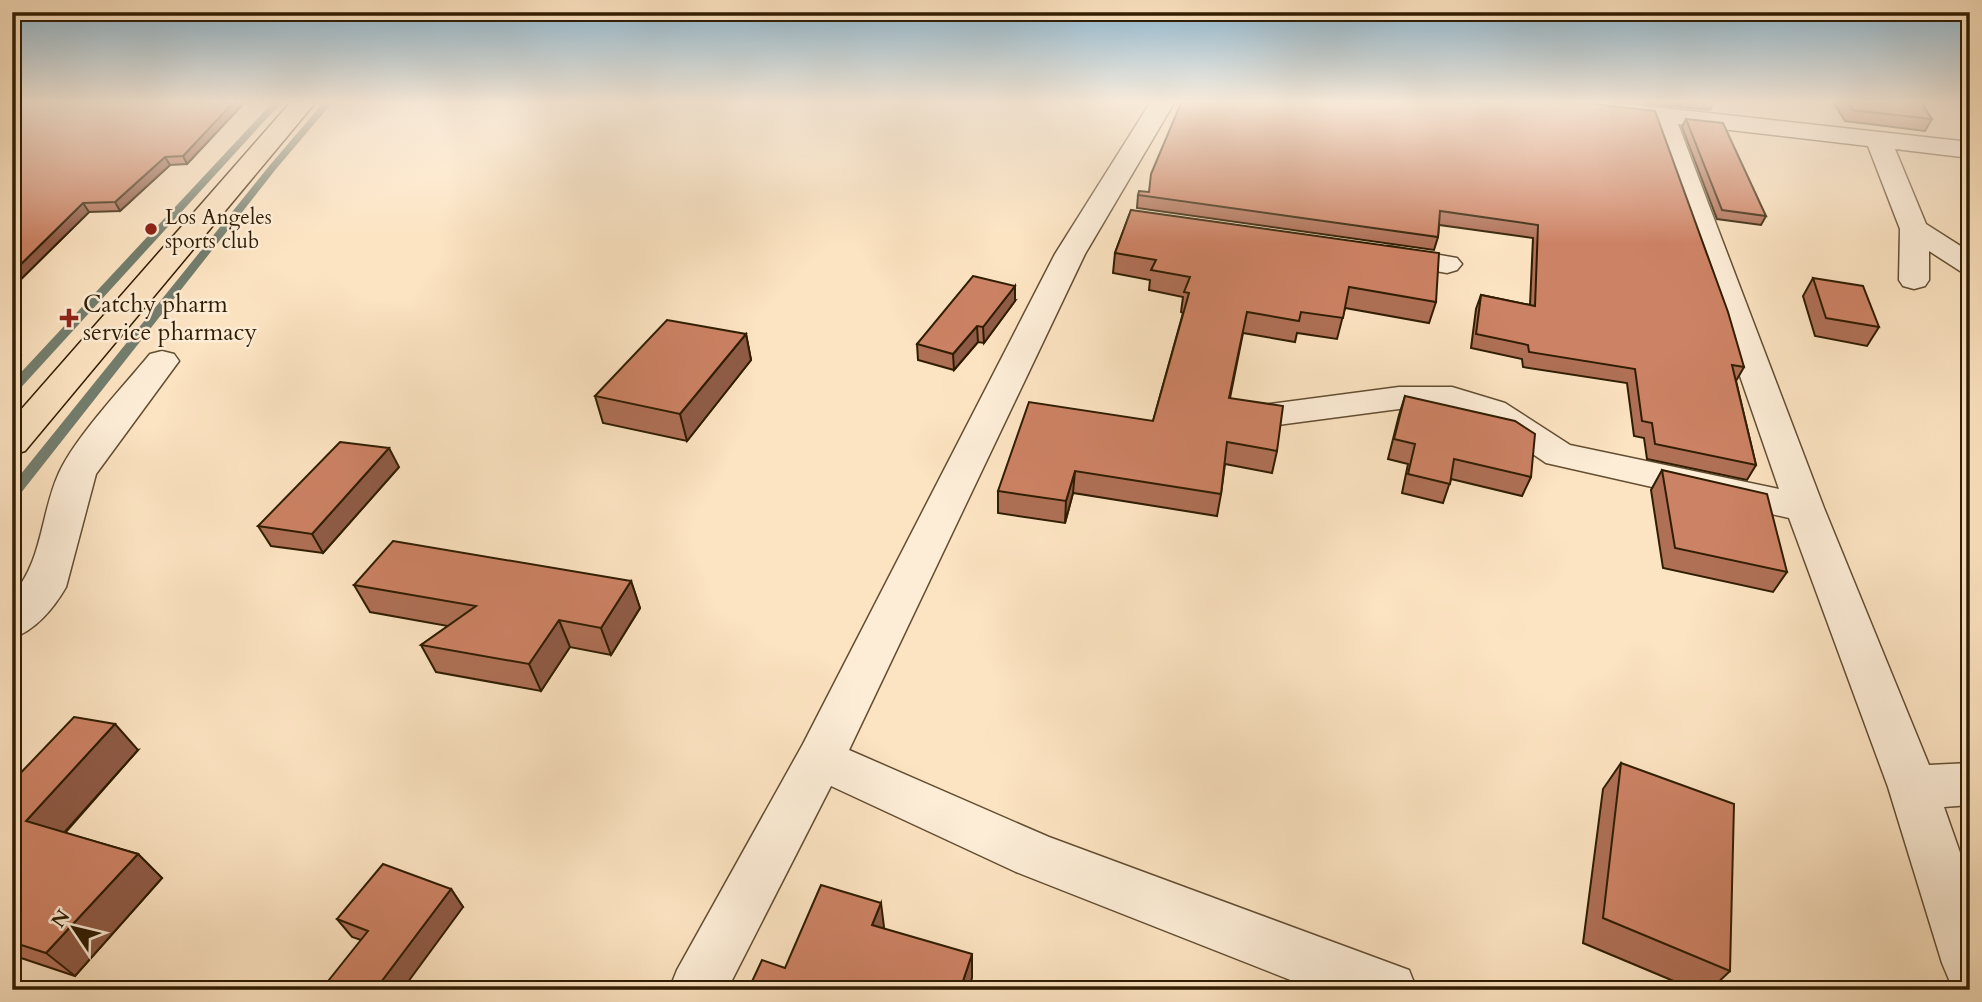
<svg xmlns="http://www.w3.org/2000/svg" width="1982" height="1002" viewBox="0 0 1982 1002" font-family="Cardo,serif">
<rect width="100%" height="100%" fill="#fce3c1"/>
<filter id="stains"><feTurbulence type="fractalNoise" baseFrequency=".00286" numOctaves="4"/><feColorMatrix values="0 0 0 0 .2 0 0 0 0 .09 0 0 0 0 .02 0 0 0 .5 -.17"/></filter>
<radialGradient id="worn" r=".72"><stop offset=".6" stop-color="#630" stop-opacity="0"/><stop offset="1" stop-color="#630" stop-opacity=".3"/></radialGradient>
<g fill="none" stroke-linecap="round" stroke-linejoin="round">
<g fill="#737e6e" fill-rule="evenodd">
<path d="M272 103H281L16 393 12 394V382Z"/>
<path d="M323 103H332L276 169 17 498 12 500V485L270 165Z"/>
</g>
<g stroke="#634e32" stroke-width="3">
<g id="minor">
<path d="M1150 103H1174L1085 254 849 750 1049 837 1409 970 1417 990H1316L1016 872 831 786 727 990H669L677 970 803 744 1055 254Z"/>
<path d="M1542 103H1619L1970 142V158L1895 149 1926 224 1970 252V274L1960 271 1929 251V280L1925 286 1914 289 1903 286 1899 280 1900 229 1868 146 1678 124 1824 508 1929 765 1970 763V805L1944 807 1970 881V990L1950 982 1942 963 1888 787 1789 518 1546 463 1481 419 1449 409H1399L1270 426 1258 423 1252 415 1258 407 1270 404 1399 387H1452L1505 403 1570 445 1779 489 1652 121 1554 110 1546 108Z"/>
<path d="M1388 246 1457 258 1462 264 1457 270 1447 273 1378 261 1373 255 1378 249Z"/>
<path d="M162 351 174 354 179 361 96 474 66 587C54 608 35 631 12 638V595C42 564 41 513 58 475 74 438 124 386 150 354Z"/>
</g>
</g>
<g stroke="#301d02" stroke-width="3">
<path id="major" d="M290 103H315L25 451 12 455V420Z"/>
</g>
<use href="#minor" fill="#fdedd7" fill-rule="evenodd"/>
<use href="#major" fill="#fce3c1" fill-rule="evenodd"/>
</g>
<g fill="#af7056" stroke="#301d02" stroke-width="2">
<path d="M244 103 187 164 170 165 120 211 89 212 12 288V109Z"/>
<path d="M1584 103 1744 367 1736 381 1756 465 1747 480 1647 459 1644 438 1634 436 1627 383 1523 367 1522 359 1471 348 1476 309 1481 295 1530 305 1533 238 1439 225 1438 237 1434 250 1137 208 1138 195Z"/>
<path d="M1644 103H1713L1710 110Z"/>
<path d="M1834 103H1922L1932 119 1925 131 1845 121Z"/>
<path d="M1686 119 1766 216 1761 225 1717 219 1682 127Z"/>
<path d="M1131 210 1436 302 1429 323 1345 308 1337 339 1297 333 1295 342 1243 333 1230 398 1277 451 1272 473 1225 464 1221 494 1217 516 1073 493 1065 523 998 513V491L1153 421 1183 313 1181 312 1183 297 1149 290 1150 280 1113 273 1115 253Z"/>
<path d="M1813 278 1879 327 1867 346 1815 336 1803 296Z"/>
<path d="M1015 301 984 343 978 342 954 370 918 360 917 344Z"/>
<path d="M746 334 751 360 687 441 603 423 595 396Z"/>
<path d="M1405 396 1531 477 1522 496 1451 479 1443 503 1402 493 1408 464 1388 459 1399 415Z"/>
<path d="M399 467 323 553 271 546 258 526Z"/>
<path d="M1662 470 1787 572 1773 592 1663 568 1651 490Z"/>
<path d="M631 581 640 608 611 655 570 647 541 691 436 672 421 645 448 626 370 612 354 585Z"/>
<path d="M138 750 65 833 138 854 162 878 75 976 12 955V782Z"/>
<path d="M1621 763 1730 971 1710 990H1695L1583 943 1603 789Z"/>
<path d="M451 889 463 907 361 940 352 937 337 919Z"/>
</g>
<g fill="#8f5b46" stroke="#301d02" stroke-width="2">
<path d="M233 103H244L187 164 183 156Z"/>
<path d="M165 157 170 165 120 211 115 202Z"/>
<path d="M83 203 89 212 12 288V273Z"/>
<path d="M1015 286V301L984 343 983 327Z"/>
<path d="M977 326 978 342 954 370 953 354Z"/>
<path d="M746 334 751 360 687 441 680 414Z"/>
<path d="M14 345 21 355 12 364V347Z"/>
<path d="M389 448 399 467 323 553 312 534Z"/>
<path d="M1075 471 1073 493 1065 523 1066 501Z"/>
<path d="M631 581 640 608 611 655 601 628Z"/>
<path d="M559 620 570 647 541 691 529 664Z"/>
<path d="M115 724 138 750 53 845 26 821Z"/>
<path d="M138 854 162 878 75 976 46 953Z"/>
<path d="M451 889 463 907 402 990H375Z"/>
<path d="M881 903 884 927 876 950 872 925Z"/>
<path d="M972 954V978L969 990H960Z"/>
</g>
<g fill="#cc8264" stroke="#301d02" stroke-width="2">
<path d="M22 103H233L183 156 165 157 115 202 83 203 12 273V109Z"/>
<path d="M1181 103H1584L1655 111 1728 312 1744 367 1732 365 1756 465 1655 444 1652 423 1642 421 1635 369 1529 352 1528 345 1476 334 1481 295 1535 306 1538 225 1440 211 1438 237 1138 195 1139 191 1149 192 1151 174Z"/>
<path d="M1848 103H1921L1932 119 1852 110Z"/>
<path d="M1686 119 1723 123 1766 216 1722 210Z"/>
<path d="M1131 210 1439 253 1436 302 1349 287 1343 318 1301 312 1299 321 1247 312 1229 398 1283 406 1277 451 1227 442 1221 494 1075 471 1066 501 998 491 1029 402 1153 421 1189 293 1184 292 1190 277 1151 270 1156 260 1115 253Z"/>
<path d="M973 276 1015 286 983 327 977 326 953 354 917 344Z"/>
<path d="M1813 278 1863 286 1879 327 1826 318Z"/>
<path d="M667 320 746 334 680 414 595 396Z"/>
<path d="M1405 396 1515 421 1535 434 1531 477 1454 459 1450 484 1408 474 1415 444 1394 439Z"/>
<path d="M340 442 389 448 312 534 258 526Z"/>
<path d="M1662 470 1767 494 1787 572 1675 548Z"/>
<path d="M393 541 631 581 601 628 559 620 529 664 421 645 476 606 354 585Z"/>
<path d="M74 717 115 724 26 821 138 854 46 953 12 942V782Z"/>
<path d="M1621 763 1734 804 1730 971 1603 918Z"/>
<path d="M383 864 451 889 375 990H321L368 931 337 919Z"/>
<path d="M821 885 881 903 872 925 972 954 960 990H748L762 960 785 968Z"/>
</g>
<linearGradient id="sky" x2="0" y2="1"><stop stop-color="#8bb8d4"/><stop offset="0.42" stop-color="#fef2e3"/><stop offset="1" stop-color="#fef2e3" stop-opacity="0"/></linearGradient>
<rect width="1982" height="243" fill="url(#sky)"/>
<g fill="#8f2418" stroke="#fdedd7" stroke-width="2.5">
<circle cx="151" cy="229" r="7"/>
<path d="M65.5 307.5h7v7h7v7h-7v7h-7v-7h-7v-7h7z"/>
</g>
<g text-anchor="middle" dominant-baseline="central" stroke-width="5" stroke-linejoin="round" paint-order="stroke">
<g font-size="21" fill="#301d02" stroke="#fdedd7" text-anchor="start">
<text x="165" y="217">Los Angeles<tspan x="165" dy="24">sports club</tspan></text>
</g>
<g font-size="24" fill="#301d02" stroke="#fdedd7" text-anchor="start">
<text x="83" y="304">Catchy pharm<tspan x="83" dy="28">service pharmacy</tspan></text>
</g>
</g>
<rect width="1982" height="1002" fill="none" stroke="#fce3c1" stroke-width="42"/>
<rect x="14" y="14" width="1954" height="974" fill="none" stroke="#301d02" stroke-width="3.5"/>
<rect x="21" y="21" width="1940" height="960" fill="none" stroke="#301d02" stroke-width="2"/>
<g transform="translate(74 928) rotate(305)" stroke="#fdedd7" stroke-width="5" paint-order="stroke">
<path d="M0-5L12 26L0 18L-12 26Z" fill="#301d02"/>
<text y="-10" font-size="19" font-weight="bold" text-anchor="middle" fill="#301d02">N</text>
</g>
<rect width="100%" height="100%" filter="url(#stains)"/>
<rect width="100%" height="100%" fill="url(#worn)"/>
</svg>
